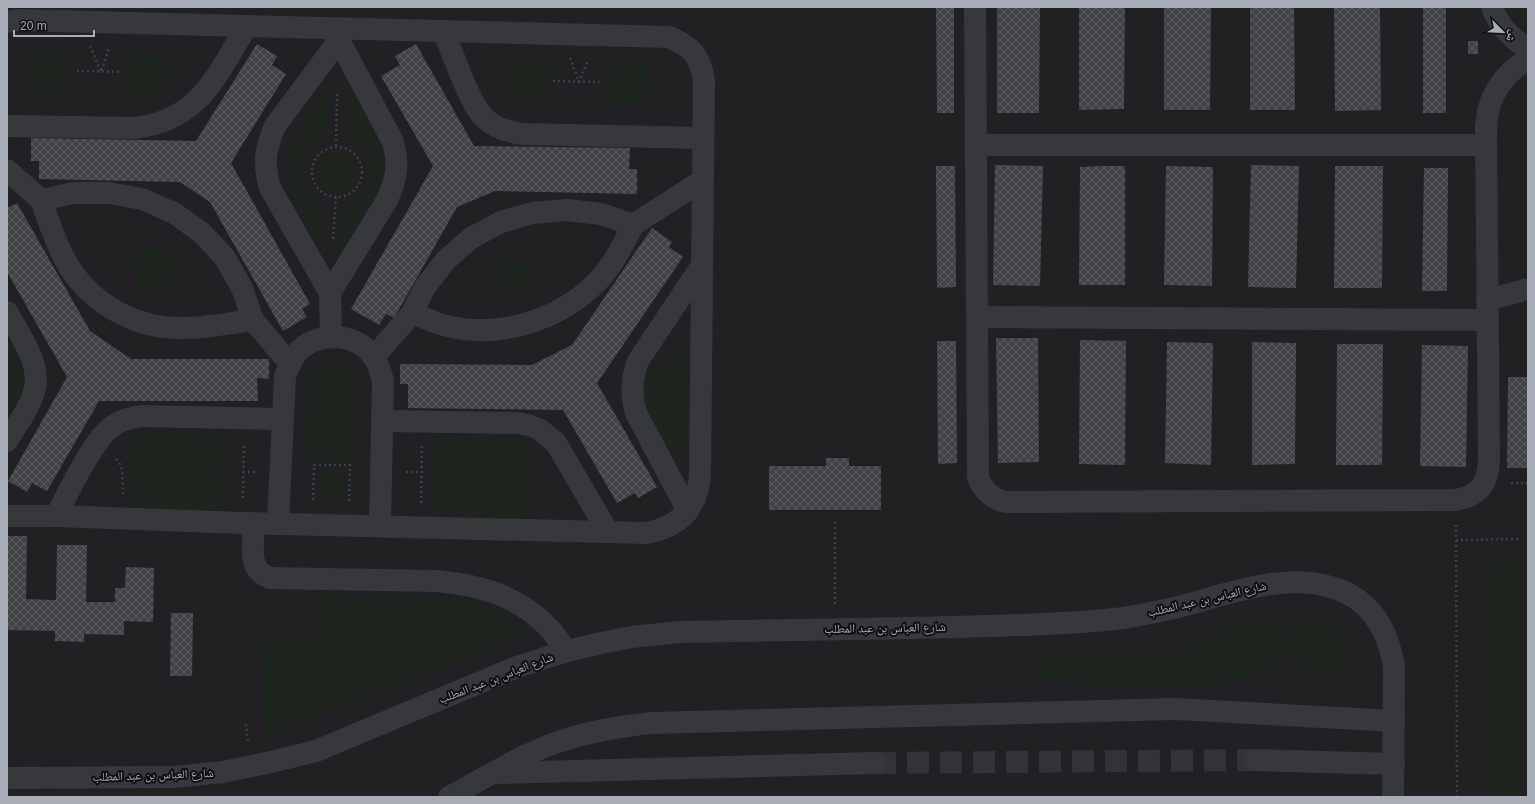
<svg xmlns="http://www.w3.org/2000/svg" width="1535" height="804" viewBox="0 0 1535 804" font-family="Arial,'Noto Naskh Arabic',sans-serif">
<defs>
<pattern id="building-cross-hatch" width="8" height="8" patternUnits="userSpaceOnUse"><rect width="8" height="8" fill="#424347"/><path d="M0 0l8 8M0 8l8-8" fill="none" stroke="#5a5b5f"/></pattern>
</defs>
<rect width="100%" height="100%" fill="#151517"/>
<rect fill="#212124" x="7" y="7" width="1521" height="790"/>
<g fill="#1e251e">
<path d="M1511 7H1528V30L1519 22Z"/>
<path d="M33 52 70 53 69 91 31 90Z"/>
<path d="M129 56 167 57 166 95 128 94Z"/>
<path d="M513 61 551 63 549 100 511 99Z"/>
<path d="M610 65 648 66 646 104 608 103Z"/>
<path d="M331 78 327 134C301 143 287 174 309 196 314 201 320 203 325 205V254L292 195 287 182 286 169 288 156 293 143Z"/>
<path d="M348 79 380 146 384 159 385 172 378 199 340 255 343 206C380 194 383 151 347 135Z"/>
<circle cx="337" cy="172" r="19"/>
<circle cx="155" cy="269" r="21"/>
<circle cx="515" cy="275" r="15"/>
<path d="M7 339 28 380 7 416Z"/>
<path d="M686 349 684 449 671 454 647 415 639 389 646 375Z"/>
<path d="M333 360C345 362 351 367 355 379L354 460 308 459 310 378C314 366 321 362 333 360Z"/>
<path d="M131 434 224 436 222 511 129 509Z"/>
<path d="M435 438 529 440 527 515 434 513Z"/>
<path d="M321 470 343 471 342 501H320Z"/>
<rect x="1492" y="563" width="28" height="234"/>
<path d="M321 595 458 600C488 604 507 614 529 635L263 735 266 636H321Z"/>
<path d="M1310 619C1320 619 1326 622 1334 629 1338 632 1343 635 1346 639 1358 660 1332 684 1311 672 1303 667 1296 658 1289 651 1277 661 1266 671 1251 677 1231 685 1209 685 1188 686 1138 688 1090 685 1041 678L1036 670 1037 664 1040 660 1095 653 1151 656 1172 655 1190 648 1240 622C1259 618 1272 623 1287 634 1294 626 1300 622 1310 619Z"/>
</g>
<g fill="url(#building-cross-hatch)">
<path d="M936 7H954V113H937Z"/>
<path d="M997 7H1040L1039 113H997Z"/>
<path d="M1079 7H1125L1124 109 1079 110Z"/>
<path d="M1164 7H1211L1210 110H1164Z"/>
<path d="M1250 7H1294L1295 110H1250Z"/>
<path d="M1334 7H1380L1381 110 1335 111Z"/>
<rect x="1423" y="7" width="23" height="106"/>
<rect x="1468" y="41" width="10" height="13"/>
<path d="M257 44 277 56 272 65 286 74 231 163 310 304 302 309 307 317 283 331 210 202 180 182 39 179V161H31V138L196 141Z"/>
<path d="M416 44 474 146 630 148 629 169H637V194L495 191 457 207 394 318 386 314 379 325 351 309 433 166 381 76 400 65 395 56Z"/>
<path d="M995 165 1043 166 1040 286 993 285Z"/>
<path d="M1251 165 1299 166 1296 288 1248 287Z"/>
<path d="M936 166H955L956 287 937 288Z"/>
<path d="M1104 166H1125V285H1079L1080 167Z"/>
<path d="M1166 166 1213 167 1212 286 1164 285Z"/>
<path d="M1335 166H1383L1382 288H1334Z"/>
<path d="M1424 168H1448L1447 291H1422Z"/>
<path d="M17 203 90 331 131 359H269V379L257 378 258 401H99L47 491 32 483 27 492 8 481 67 377 7 272V208Z"/>
<path d="M652 228 672 242 669 247 683 257 597 383 657 487 638 498 635 493 617 503 563 410 408 408V384H400V364L532 365 572 345Z"/>
<path d="M996 338H1038L1039 462 998 463Z"/>
<path d="M1080 340 1126 341 1125 465 1079 464Z"/>
<path d="M937 341H956L957 463 938 464Z"/>
<path d="M1167 342 1213 343 1211 465 1165 463Z"/>
<path d="M1252 342 1296 343 1295 464 1252 465Z"/>
<path d="M1337 344H1383L1382 465H1336Z"/>
<path d="M1422 345 1468 346 1466 467 1420 466Z"/>
<path d="M1508 377H1528V468H1507Z"/>
<path d="M826 458H849V466H881V510H769V466H826Z"/>
<path d="M7 536H27L26 599 56 600 57 545H87L86 602H115V588H125L126 567 154 568 153 622 124 621V635L84 634V642L55 641V631L7 630Z"/>
<path d="M171 613H193L192 676H170Z"/>
</g>
<g fill="none" stroke-linecap="round" stroke-linejoin="round">
<path stroke="#323337" stroke-width="22" stroke-dasharray="22 11" stroke-linecap="butt" d="M874 763 1254 760"/>
<g stroke="#3d3f43" stroke-width="2.5" stroke-dasharray="2 3" stroke-linecap="butt">
<path d="M90 46 101 72 109 48"/>
<path d="M570 58 579 82 588 60"/>
<path d="M77 71 123 72"/>
<path d="M553 81 603 82"/>
<path d="M336 146 337 93"/>
<circle cx="337" cy="172" r="25"/>
<path d="M333 239 336 197"/>
<path d="M116 459C125 467 122 482 123 494"/>
<path d="M243 472H256"/>
<path d="M406 472H422"/>
<path d="M1511 483H1528"/>
<path d="M243 498 244 443"/>
<path d="M313 500 314 465H350L349 501"/>
<path d="M421 503 422 446"/>
<path d="M835 522V605"/>
<path d="M1456 525 1457 797"/>
<path d="M1456 540 1520 539"/>
<path d="M246 724 248 742"/>
</g>
<g stroke="#36383c" stroke-width="22">
<path d="M975 7 978 478C984 491 991 498 1005 502L1456 500C1480 495 1488 484 1489 460L1486 127C1487 121 1487 114 1489 108 1494 89 1510 68 1528 60"/>
<path d="M1492 7C1499 26 1510 38 1528 48"/>
<path d="M7 22 16 20 669 37C691 46 701 57 704 81L700 476C697 509 678 528 645 533L242 523 56 516H7"/>
<path d="M443 31C450 47 456 63 463 80 477 113 484 128 522 134L703 138"/>
<path d="M339 40 393 142C399 165 397 178 387 200L330 293 270 188C263 163 265 150 275 126Z"/>
<path d="M7 126 135 128C200 120 216 76 247 26"/>
<path d="M976 145H1486"/>
<path d="M7 170 41 200"/>
<path d="M633 225 703 180"/>
<path d="M330 293 331 337"/>
<path d="M1487 300 1528 289"/>
<path d="M7 312C20 336 44 366 33 395 28 411 16 426 7 441"/>
<path d="M977 317 1488 320"/>
<path d="M253 320C231 323 209 327 186 328 139 330 93 306 68 265 56 245 49 222 41 200L74 193H108L142 199 174 213 202 233 225 258 242 288 253 320 290 364"/>
<path d="M374 357 412 313 425 287 446 260 471 238 501 222 533 213 567 210 601 214 633 225C623 245 613 265 598 281 559 321 497 340 443 325 433 322 422 317 412 313"/>
<path d="M382 421 517 423 528 425 539 429 556 443 608 532"/>
<path d="M688 511 636 413C631 395 631 380 638 361L702 265"/>
<path d="M56 516C68 493 93 439 113 426 122 419 132 418 142 416L283 419"/>
<path d="M254 523C254 544 246 570 270 578L436 581C480 585 518 595 550 629 556 636 561 644 567 651"/>
<path d="M278 524 285 376C288 368 291 360 296 354 316 330 358 332 374 358 379 365 381 373 383 381L380 526"/>
<path d="M1254 760 1394 764"/>
<path d="M499 773 874 763"/>
<path d="M7 778 174 777 223 772 271 762 316 751 517 667 567 651 601 643 632 637 680 632C758 631 836 629 914 628 978 626 1042 626 1106 620 1128 618 1152 613 1174 608 1223 596 1280 572 1331 587 1370 598 1388 629 1394 667L1393 797"/>
<path d="M449 797C487 777 530 749 571 738 597 730 624 726 652 723L1175 709 1394 721"/>
</g>
</g>
<g text-anchor="middle" dominant-baseline="central" stroke-width="4" stroke-linejoin="round" paint-order="stroke">
<g font-size="12" fill="#a8adb7" stroke="#101012">
<text transform="translate(1207 599) rotate(-13)">شارع العباس بن عبد المطلب</text>
<text transform="translate(885 628) rotate(-1)">شارع العباس بن عبد المطلب</text>
<text transform="translate(496 678) rotate(-21)">شارع العباس بن عبد المطلب</text>
<text transform="translate(153 775) rotate(-2)">شارع العباس بن عبد المطلب</text>
</g>
</g>
<rect width="1535" height="804" fill="none" stroke="#a8adb7" stroke-width="16"/>
<g transform="translate(1503 32) rotate(114)" stroke="#101012" stroke-width="3" paint-order="stroke">
<path d="M0-3L7 15L0 10L-7 15Z" fill="#a8adb7"/>
<text y="-6" font-size="11" font-weight="bold" text-anchor="middle" fill="#a8adb7">ش</text>
</g>
<path d="M14 30v6h80v-6" fill="none" stroke="#a8adb7" stroke-width="2"/>
<text x="20" y="30" font-size="12" fill="#a8adb7" stroke="#101012" stroke-width="3" paint-order="stroke">20 m</text>
</svg>
